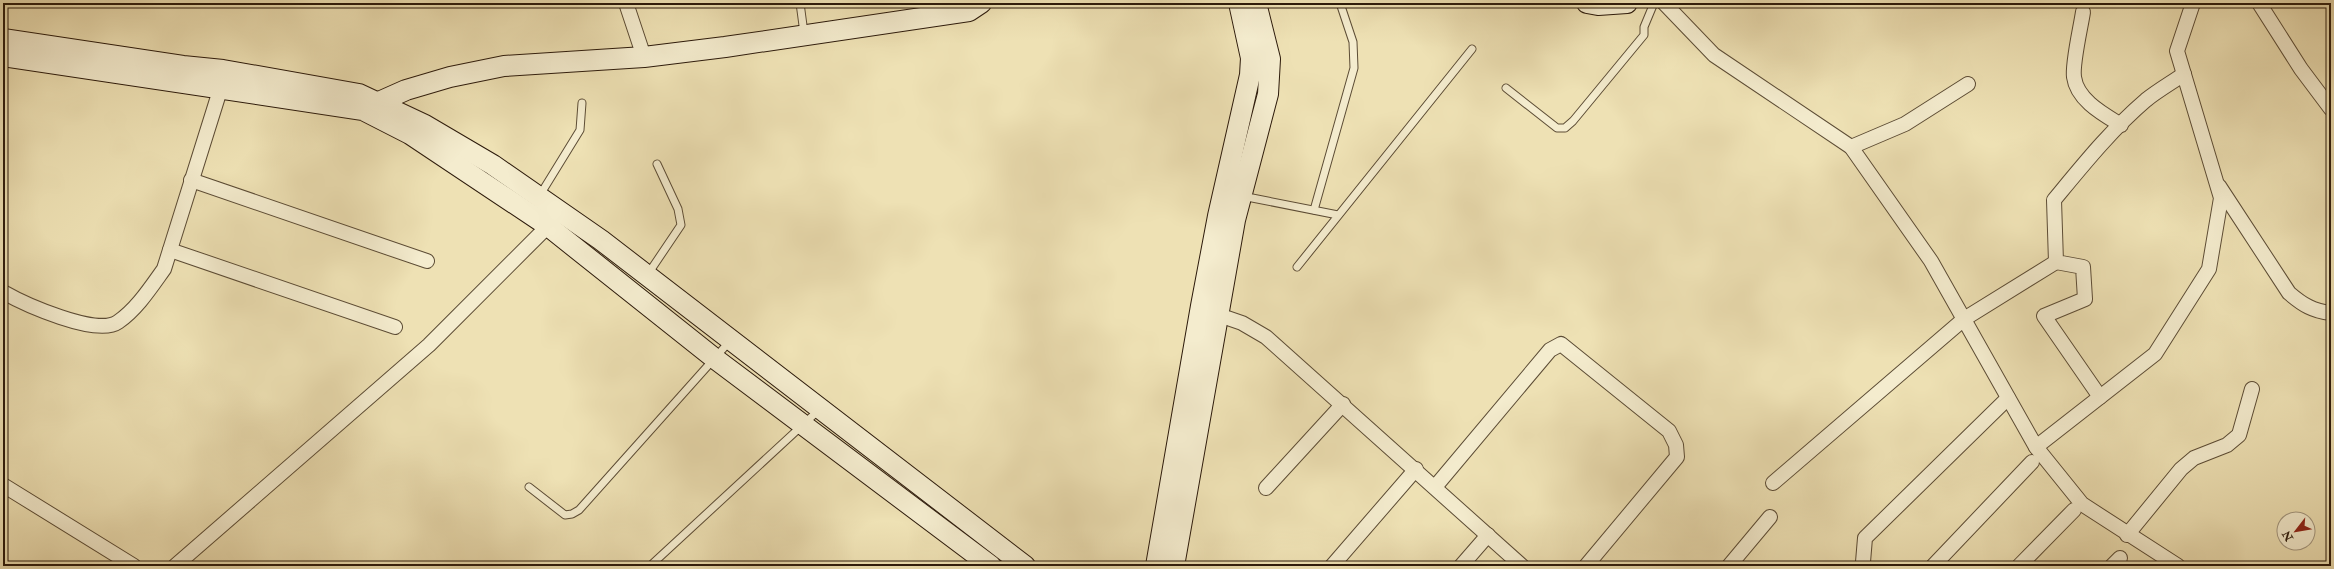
<svg xmlns="http://www.w3.org/2000/svg" width="2334" height="569" viewBox="0 0 2334 569" font-family="'IM FELL Double Pica',serif">
<rect width="100%" height="100%" fill="#eee1b4"/>
<filter id="stains"><feTurbulence type="fractalNoise" baseFrequency=".005" numOctaves="4"/><feColorMatrix values="0 0 0 0 .2 0 0 0 0 .09 0 0 0 0 .02 0 0 0 .5 -.17"/></filter>
<radialGradient id="worn" r=".72"><stop offset=".6" stop-color="#630" stop-opacity="0"/><stop offset="1" stop-color="#630" stop-opacity=".3"/></radialGradient>
<g fill="none" stroke-linecap="round" stroke-linejoin="round">
<g stroke="#5c4c35" stroke-width="9">
<g id="lane">
<path d="M800 3 804 33"/>
<path d="M1506 88 1557 128H1565L1573 121 1644 35V27L1654 3"/>
<path d="M540 195 580 130 582 103"/>
<path d="M1242 196 1338 215"/>
<path d="M1314 210 1354 68 1353 42 1340 3"/>
<path d="M1297 267 1472 49"/>
<path d="M648 274 681 225 678 209 657 164"/>
<path d="M529 487 565 515 572 514 579 510 730 341"/>
<path d="M650 566 820 409"/>
</g>
</g>
<g stroke="#5c4c35" stroke-width="16">
<g id="street">
<path d="M626 3 644 57"/>
<path d="M1664 3 1714 55 1851 147 1931 261 2036 447 2155 354 2209 269 2221 198 2177 51 2193 3"/>
<path d="M2259 3 2301 69 2331 109"/>
<path d="M2083 12C2081 26 2072 64 2074 77 2077 100 2103 114 2121 125"/>
<path d="M1851 147 1905 124 1968 84"/>
<path d="M191 180 427 261"/>
<path d="M2219 186 2289 293C2303 305 2313 311 2331 313"/>
<path d="M170 250 395 327"/>
<path d="M3 292C24 304 97 337 118 322 137 309 151 287 164 269L221 87"/>
<path d="M1210 312 1242 323 1266 337 1522 566"/>
<path d="M2100 397 2044 316 2085 299 2083 267 2056 262 2054 200C2083 165 2111 130 2146 100 2157 91 2171 83 2184 74"/>
<path d="M2036 447 2082 504 2178 566"/>
<path d="M1773 483 1964 319 2056 262"/>
<path d="M3 485 134 566"/>
<path d="M1435 487 1550 350 1561 344 1669 431 1676 445 1677 457 1586 566"/>
<path d="M1266 488 1343 404"/>
<path d="M2127 535 2181 469 2194 458 2227 445 2239 435 2252 389"/>
<path d="M1863 562 1865 538 2008 398"/>
<path d="M175 566 429 345 554 220"/>
<path d="M1332 566 1416 469"/>
<path d="M1461 566 1488 535"/>
<path d="M1729 566 1770 517"/>
<path d="M1933 566 2032 462"/>
<path d="M2019 566 2074 510"/>
<path d="M2112 566 2120 558"/>
</g>
</g>
<g stroke="#2c1a0b" stroke-width="22">
<g id="secondary">
<path d="M1587 3 1598 5 1627 3"/>
<path d="M3 39 183 66 223 70 359 94 425 125 493 165 601 240 1025 566"/>
<path d="M3 56 363 110 410 134 548 226 714 358 991 566"/>
<path d="M370 106 406 90 450 77 504 66 644 57 725 47 969 11 981 3"/>
<path d="M1156 566 1201 306 1218 216 1250 75 1251 58 1239 3"/>
<path d="M1174 566 1235 220 1268 94 1270 59 1256 3"/>
</g>
</g>
<use href="#lane" stroke="#f4ecce" stroke-width="7"/>
<use href="#street" stroke="#f4ecce" stroke-width="14"/>
<use href="#secondary" stroke="#f4ecce" stroke-width="20"/>
</g>
<rect width="2334" height="569" fill="none" stroke="#eee1b4" stroke-width="16"/>
<rect x="4" y="4" width="2326" height="561" fill="none" stroke="#2c1a0b" stroke-width="2"/>
<rect x="8" y="8" width="2318" height="553" fill="none" stroke="#2c1a0b"/>
<g transform="translate(2296 531) rotate(239)"><circle r="19" fill="#f4ecce" stroke="#a49880"/>
<path d="M0-3L7 15L0 10L-7 15Z" fill="#8f2418"/>
<text y="-6" font-size="11" font-weight="bold" text-anchor="middle" fill="#2c1a0b">N</text>
</g>
<rect width="100%" height="100%" filter="url(#stains)"/>
<rect width="100%" height="100%" fill="url(#worn)"/>
</svg>
